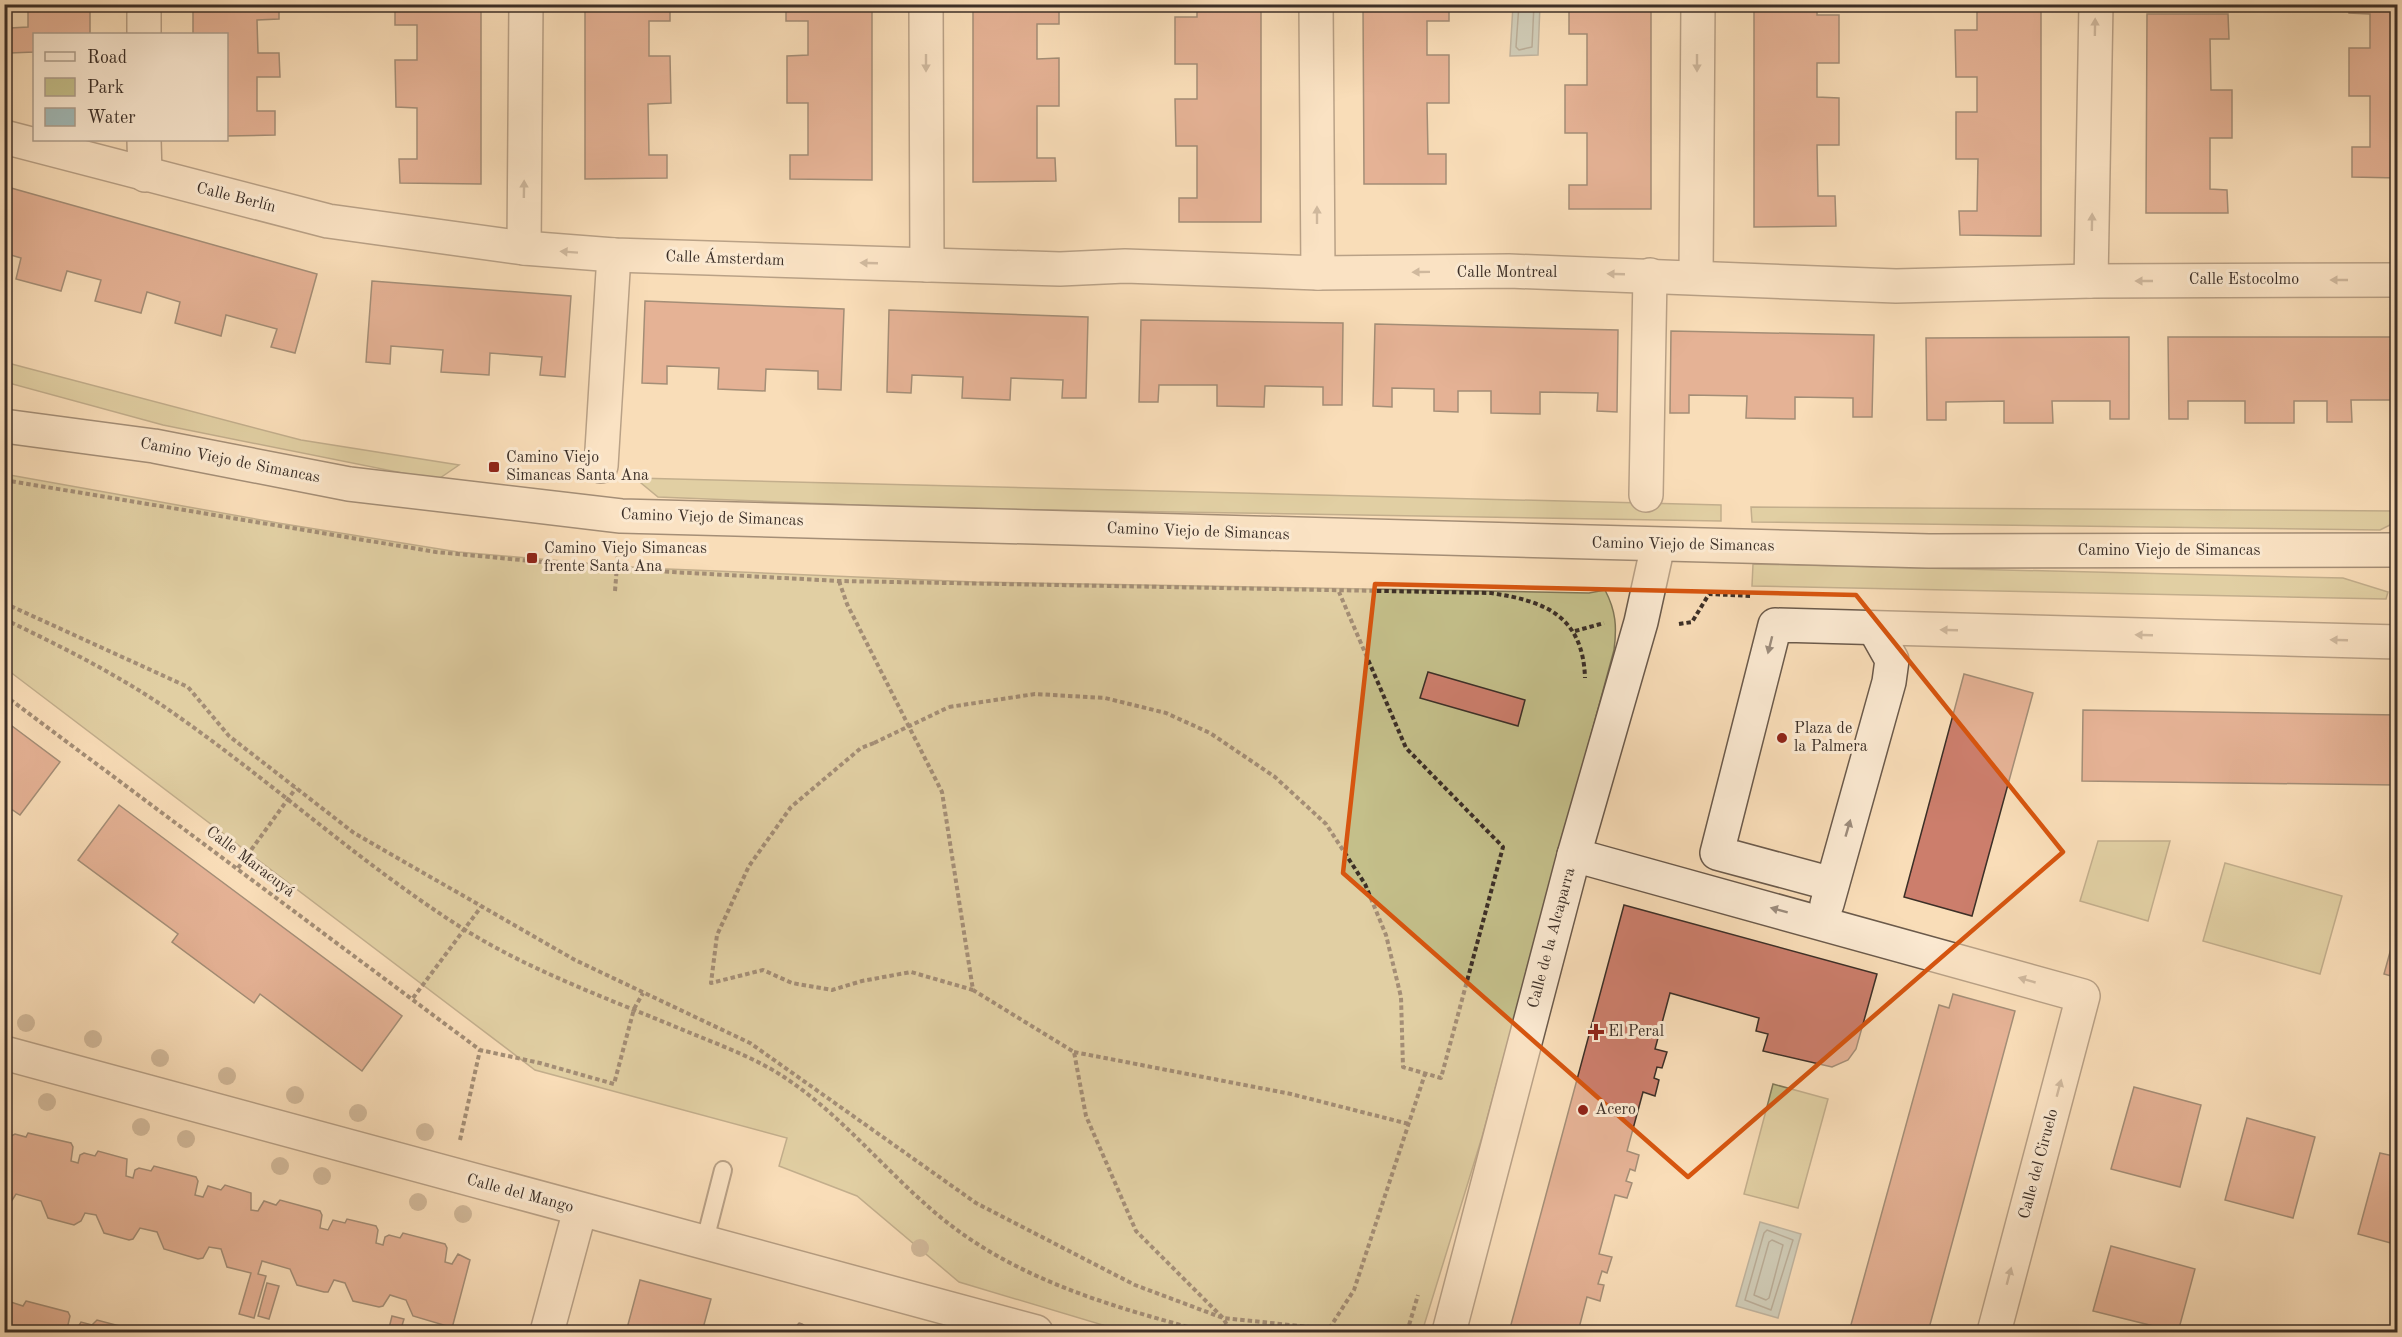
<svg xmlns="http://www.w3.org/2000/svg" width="2402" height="1337" viewBox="0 0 2402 1337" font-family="'Old Standard TT',serif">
<rect width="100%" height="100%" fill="#f9ddb8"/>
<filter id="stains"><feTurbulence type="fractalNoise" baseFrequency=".00333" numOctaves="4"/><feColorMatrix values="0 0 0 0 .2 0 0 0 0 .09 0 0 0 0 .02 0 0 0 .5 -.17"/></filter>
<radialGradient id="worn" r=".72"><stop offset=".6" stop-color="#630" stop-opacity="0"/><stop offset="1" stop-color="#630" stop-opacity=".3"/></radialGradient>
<g fill="#c4bf8a" stroke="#807758" stroke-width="1.5">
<path d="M4 362 301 440 459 465 437 480 163 425 5 382Z"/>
<path d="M4 474 278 523 458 552 643 568 975 582 1589 593 1605 590C1616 611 1617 627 1614 650L1482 1137 1422 1332H1126L959 1282 857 1196 779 1166 787 1138 535 1070 5 668Z"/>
<path d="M635 478 1721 505V521L931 508 658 497Z"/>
<path d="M1751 507 2397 511 2398 521 2380 530 1752 522Z"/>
<path d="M1753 564 2343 578 2388 592 2386 599 1752 586Z"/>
<path d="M2098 841H2170L2148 921 2080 901Z"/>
<path d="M2225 863 2342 896 2320 974 2203 941Z"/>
<path d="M1773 1084 1828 1099 1798 1208 1744 1194Z"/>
</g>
<g fill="#a1bab8" stroke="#79827e" stroke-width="1.5">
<path d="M1513 5H1540L1538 55 1510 56Z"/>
<path d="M1760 1222 1801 1234 1778 1318 1736 1306Z"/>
</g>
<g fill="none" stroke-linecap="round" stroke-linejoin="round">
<g stroke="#6e7470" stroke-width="1.5">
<path d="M1519 4 1516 47 1519 50 1532 47 1534 4"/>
<path d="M1767 1230 1793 1240 1771 1310 1745 1300 1764 1233Z"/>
<path d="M1772 1240 1783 1245 1769 1298 1766 1300 1754 1295 1769 1242Z"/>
</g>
</g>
<g fill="#cc7e6c" stroke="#3c2f27" stroke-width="1.5">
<path d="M28 4H90V34H34V52L10 53V28L28 27Z"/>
<path d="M193 4H279V19L257 20 258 53H279L280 77H257V111H275V135L226 136V34H193Z"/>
<path d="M395 4H481V184L400 183 399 159H417V108L396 107 395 60H417V25H395Z"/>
<path d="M585 4H670V21H649V56H670L671 103 648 104 649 155H667V178L585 179Z"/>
<path d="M786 4H872V180L790 179V155H808V103H787V56L808 55V21H786Z"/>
<path d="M973 4H1059V24H1037V59L1059 58V106H1037V158H1055L1056 181 973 182Z"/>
<path d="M1197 4H1261V222H1179V198H1197V146H1176L1175 99H1197V64H1175V17H1197Z"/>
<path d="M1363 4H1449V21H1427V55H1449V103H1427L1428 154H1446V184H1364Z"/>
<path d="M1754 4H1817V15H1839V63H1817V97L1839 98V145H1817L1818 196H1835L1836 226 1754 227Z"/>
<path d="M1977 4H2041V236L1960 235 1959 211H1977L1978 159H1956V112H1977V77H1956L1955 30H1977Z"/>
<path d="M2349 4H2398V178L2352 177V147H2370V96H2349V48H2370V14L2349 13Z"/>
<path d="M1569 10H1651V209H1569V185H1587V133H1565V85H1587V34H1569Z"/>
<path d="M2147 14H2228L2229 39H2210L2211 90H2232V138H2210V189L2227 190 2228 213H2146Z"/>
<path d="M4 186 317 274 295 353 271 347 277 329 226 315 221 336 175 323 180 302 147 292 141 313 95 301 101 280 67 271 61 291 16 279 21 258 4 253Z"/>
<path d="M372 281 571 296 565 377 540 375 542 357 490 353 489 375 441 372 443 350 391 346 390 364 366 362Z"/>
<path d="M645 301 844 309 841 390 818 389V371L766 369 765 391 718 389 719 368 667 366V384L642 383Z"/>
<path d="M889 310 1088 317 1086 398H1062L1063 380 1011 378 1010 400 962 398 963 377 912 375 911 393 887 392Z"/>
<path d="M1141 320 1343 323 1342 405H1323V387L1265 386 1264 407 1217 406V385H1159L1158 402H1139Z"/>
<path d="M1375 324 1618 330 1617 412 1597 411 1598 393 1540 392V414L1491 413V391H1458V412L1434 411V389L1392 388V407L1373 406Z"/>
<path d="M1671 331 1874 335 1872 417H1853V398L1795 397V419L1746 418 1747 396 1689 395V413H1670Z"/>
<path d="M2129 337V419H2110V401H2052L2053 423H2004V401L1946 402V420H1927L1926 338Z"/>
<path d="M2168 337H2398V419H2393V400H2351L2352 422H2327V401H2294V423H2245V401H2188V419H2169Z"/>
<path d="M1428 672 1525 700 1518 726 1420 698Z"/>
<path d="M1964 674 2033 693 1972 916 1904 897Z"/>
<path d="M2083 710 2397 715 2395 785 2082 781Z"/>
<path d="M4 720 60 762 20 815 4 804Z"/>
<path d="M119 805 402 1016 362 1071 260 994 254 1003 172 942 178 934 78 860Z"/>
<path d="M1624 905 1877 974 1856 1049 1848 1060 1832 1067 1763 1051 1768 1034 1756 1031 1759 1018 1670 993 1655 1049 1667 1052 1662 1068 1657 1067 1654 1078 1659 1080 1655 1096 1643 1092 1627 1151 1639 1155 1635 1171 1630 1169 1626 1181 1632 1183 1627 1198 1615 1195 1599 1254 1612 1257 1607 1273 1602 1271 1598 1284 1604 1285 1600 1301 1587 1297 1578 1332H1509Z"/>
<path d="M2398 923V978L2384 974Z"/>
<path d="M1953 994 2015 1011 1928 1332H1849L1939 1005 1949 1008Z"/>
<path d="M2134 1087 2201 1105 2180 1187 2111 1169Z"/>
<path d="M2247 1118 2315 1137 2293 1218 2225 1200Z"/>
<path d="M28 1133 71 1143 73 1147 71 1161 78 1163 80 1155 84 1153 95 1156 98 1151 127 1159 126 1176 133 1178 135 1170 139 1168 151 1171 154 1166 196 1177 198 1181 195 1195 203 1197 208 1186 221 1190 225 1185 251 1193V1210L258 1211 264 1201 276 1205 280 1200 320 1211 322 1215 320 1228 328 1230 333 1220 345 1223 347 1219 376 1226 378 1230 376 1243 383 1245 385 1237 389 1235 400 1238 403 1233 445 1244 447 1248 445 1262 452 1264 458 1254 470 1260 451 1332H445L447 1326 413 1316 406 1300 390 1295 383 1306 379 1307 353 1301 345 1283 334 1280 328 1292H324L297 1285 290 1269 262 1261 258 1274 266 1276 254 1318 239 1314 251 1273 227 1267 221 1249 209 1247 203 1258 198 1259 164 1249 157 1232 140 1228 133 1239 129 1240 104 1233 96 1215 85 1213 81 1221 74 1225 48 1218 41 1201 16 1194 9 1205 4 1206V1143L9 1144 11 1136 15 1134 26 1137Z"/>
<path d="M2380 1153 2398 1157V1245L2358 1234Z"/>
<path d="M2111 1246 2195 1269 2178 1332 2093 1311Z"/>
<path d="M640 1280 711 1299 702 1332H626Z"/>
<path d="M267 1283 279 1286 269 1319 258 1316Z"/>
<path d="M26 1301 68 1312 70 1316 67 1329 75 1332 81 1322 92 1325 97 1320 123 1327 125 1332H4L7 1305 11 1302 23 1306Z"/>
<path d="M392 1316 404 1319 400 1332H388Z"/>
<path d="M799 1323 802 1324 814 1332H791Z"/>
</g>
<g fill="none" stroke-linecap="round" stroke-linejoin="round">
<g stroke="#6b5a4b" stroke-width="20">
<path id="lane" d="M704 1244 723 1170"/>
</g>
<g stroke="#6b5a4b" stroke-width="36">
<g id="street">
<path d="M144 4V34"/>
<path d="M926 4 927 265"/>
<path d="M1316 4 1318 273"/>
<path d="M4 137 328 221 524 248 614 255 1060 269 1125 266 1318 273 1509 271 1896 286 2091 281 2398 280"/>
<path d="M144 140 145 175"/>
<path d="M524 248 526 4"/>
<path d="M1696 277 1698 4"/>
<path d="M2091 281 2096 4"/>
<path d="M601 466 614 255"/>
<path d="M1646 495 1650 275"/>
<path d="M1574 855 2083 996 1994 1332"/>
<path d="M1832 884 1717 853 1775 625 2398 642"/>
<path d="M1827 904 1889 682 1892 660 1874 628"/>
<path d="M4 1053 1036 1332"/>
<path d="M547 1332 580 1210"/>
<path d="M1449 1332 1574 855 1641 622 1658 545"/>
</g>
</g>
<g stroke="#3c2f27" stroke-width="36">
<path id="secondary" d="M4 426 154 446 349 484 621 516 1929 551 2398 550"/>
</g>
<g stroke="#3c2f27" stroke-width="4" stroke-dasharray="4.5 3" stroke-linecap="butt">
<path d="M4 480 436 552 617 569 839 581 1491 593C1545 601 1583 616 1585 678"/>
<path d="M839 581 847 604 942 792 973 990 1074 1052 1086 1116 1136 1231 1223 1318 1231 1332"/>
<path d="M615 591 618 553"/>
<path d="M4 603 188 687 229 736 354 833 575 960 750 1043 976 1203 1135 1285 1223 1318 1329 1329 1354 1290 1425 1074"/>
<path d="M4 619C60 646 115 673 166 708 268 778 358 862 462 928 532 972 612 1000 688 1032 720 1045 755 1058 784 1077 840 1114 881 1166 932 1210 1010 1278 1109 1306 1207 1332"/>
<path d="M1679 624 1692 622 1709 594 1752 596"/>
<path d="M1575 631 1604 623"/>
<path d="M4 695 480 1050 540 1063 614 1084 634 1009 643 993"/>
<path d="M949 707 1035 694 1105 698 1166 713 1210 733 1275 777 1326 824 1365 884 1386 935 1401 997 1403 1067 1441 1078 1503 847 1406 748 1339 592"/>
<path d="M874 743 861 748 791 807 749 866 717 935 711 983 763 970 792 983 832 990 862 981 911 972 973 990"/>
<path d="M238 868 296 788"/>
<path d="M413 998 481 907"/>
<path d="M1074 1052 1291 1094 1409 1124"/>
<path d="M460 1140 480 1050"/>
<path d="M1407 1332 1418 1295"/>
</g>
<use href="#lane" stroke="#fbe9d1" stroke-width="16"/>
<use href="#street" stroke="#fbe9d1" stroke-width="33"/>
<use href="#secondary" stroke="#fbe9d1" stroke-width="33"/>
<path stroke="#3c2f27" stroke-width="4" stroke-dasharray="4.5 3" stroke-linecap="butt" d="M874 743 949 707"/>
</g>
<g fill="#a08d73">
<circle cx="26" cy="1023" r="9"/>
<circle cx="93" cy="1039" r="9"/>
<circle cx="160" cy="1058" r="9"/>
<circle cx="227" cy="1076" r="9"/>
<circle cx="295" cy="1095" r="9"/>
<circle cx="47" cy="1102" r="9"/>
<circle cx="358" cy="1113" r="9"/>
<circle cx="141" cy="1127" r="9"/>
<circle cx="425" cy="1132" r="9"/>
<circle cx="186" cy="1139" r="9"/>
<circle cx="280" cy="1166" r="9"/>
<circle cx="322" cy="1176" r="9"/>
<circle cx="418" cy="1202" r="9"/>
<circle cx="463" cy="1214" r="9"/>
<circle cx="920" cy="1248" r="9"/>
</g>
<defs><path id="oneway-solid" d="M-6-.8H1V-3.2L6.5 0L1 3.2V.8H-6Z" transform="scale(1.5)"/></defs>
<g fill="#9c8c7c">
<use href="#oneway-solid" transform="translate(2095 27) rotate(-89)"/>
<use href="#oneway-solid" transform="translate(926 63) rotate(90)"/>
<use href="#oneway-solid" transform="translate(1697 63) rotate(90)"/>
<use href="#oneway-solid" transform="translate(524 189) rotate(-89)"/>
<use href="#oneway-solid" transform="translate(1317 215) rotate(-90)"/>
<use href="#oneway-solid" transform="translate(2092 222) rotate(-89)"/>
<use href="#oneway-solid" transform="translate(569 252) rotate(-176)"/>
<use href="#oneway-solid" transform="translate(869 263) rotate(-178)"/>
<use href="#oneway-solid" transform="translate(1421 272) rotate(179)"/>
<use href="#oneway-solid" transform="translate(1616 274) rotate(-178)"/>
<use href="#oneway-solid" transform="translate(2339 280) rotate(180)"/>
<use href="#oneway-solid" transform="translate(2144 281) rotate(180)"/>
<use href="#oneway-solid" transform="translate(1949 630) rotate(-178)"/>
<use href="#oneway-solid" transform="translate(2144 635) rotate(-178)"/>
<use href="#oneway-solid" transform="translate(2339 640) rotate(-178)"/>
<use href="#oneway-solid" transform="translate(1770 645) rotate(104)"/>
<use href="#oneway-solid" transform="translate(1848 828) rotate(-74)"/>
<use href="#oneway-solid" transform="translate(1779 910) rotate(-165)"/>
<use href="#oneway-solid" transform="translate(2027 980) rotate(-164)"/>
<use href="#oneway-solid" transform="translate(2059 1088) rotate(-75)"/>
<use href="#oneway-solid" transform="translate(2009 1276) rotate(-75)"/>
</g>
<path d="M0 0H2402V1337H0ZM1375 584 1856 595 2063 852 1688 1177 1343 873Z" fill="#f9ddb8" fill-opacity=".55" fill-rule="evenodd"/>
<path fill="none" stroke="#d7550f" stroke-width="4.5" stroke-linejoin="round" d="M1375 584 1856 595 2063 852 1688 1177 1343 873Z"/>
<g fill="#8f2418" stroke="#fbe9d1" stroke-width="2">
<rect x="488" y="461" width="12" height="12" rx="3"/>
<rect x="526" y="552" width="12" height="12" rx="3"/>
<circle cx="1782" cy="738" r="6"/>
<path d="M1593 1023h6v6h6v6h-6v6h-6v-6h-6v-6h6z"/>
<circle cx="1583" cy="1110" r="6"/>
</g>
<g text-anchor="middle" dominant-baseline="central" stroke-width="6" stroke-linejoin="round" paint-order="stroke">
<g font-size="16" fill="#3c2f27" stroke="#fbe9d1">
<text transform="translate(236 198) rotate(14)">Calle Berlín</text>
<text transform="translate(725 259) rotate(2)">Calle Ámsterdam</text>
<text x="1507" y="273">Calle Montreal</text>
<text x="2244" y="280">Calle Estocolmo</text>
<text transform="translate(230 461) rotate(11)">Camino Viejo de Simancas</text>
<text transform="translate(712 518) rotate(2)">Camino Viejo de Simancas</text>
<text transform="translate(1198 532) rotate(2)">Camino Viejo de Simancas</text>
<text transform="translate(1683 545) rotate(1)">Camino Viejo de Simancas</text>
<text x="2169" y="551">Camino Viejo de Simancas</text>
<text transform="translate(250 862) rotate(37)">Calle Maracuyá</text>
<text transform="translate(1552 938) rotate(-75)">Calle de la Alcaparra</text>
<text transform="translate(2039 1164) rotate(-75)">Calle del Ciruelo</text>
<text transform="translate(520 1194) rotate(15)">Calle del Mango</text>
</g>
<g font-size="16" fill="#3c2f27" stroke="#fbe9d1" text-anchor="start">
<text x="506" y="458">Camino Viejo<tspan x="506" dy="18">Simancas Santa Ana</tspan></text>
<text x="544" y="549">Camino Viejo Simancas<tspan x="544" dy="18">frente Santa Ana</tspan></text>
<text x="1794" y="729">Plaza de<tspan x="1794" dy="18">la Palmera</tspan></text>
<text x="1608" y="1032">El Peral</text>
<text x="1595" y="1110">Acero</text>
</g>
</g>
<rect width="2402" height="1337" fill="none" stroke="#f9ddb8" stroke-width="24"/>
<rect x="6" y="6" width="2390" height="1325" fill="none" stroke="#3c2f27" stroke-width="3"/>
<rect x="12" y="12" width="2378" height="1313" fill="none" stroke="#3c2f27" stroke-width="1.5"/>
<rect x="33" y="33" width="195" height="108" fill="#fbe9d1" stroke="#af9f8d" stroke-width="1.5"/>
<rect x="45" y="52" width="30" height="9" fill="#fbe9d1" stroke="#af9f8d" stroke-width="1.5"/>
<text x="87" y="63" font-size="18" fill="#3c2f27">Road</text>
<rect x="45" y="78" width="30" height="18" fill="#c4bf8a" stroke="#af9f8d" stroke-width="1.5"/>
<text x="87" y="93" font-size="18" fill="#3c2f27">Park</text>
<rect x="45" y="108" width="30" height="18" fill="#a1bab8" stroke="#af9f8d" stroke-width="1.5"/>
<text x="87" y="123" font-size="18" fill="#3c2f27">Water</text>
<rect width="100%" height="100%" filter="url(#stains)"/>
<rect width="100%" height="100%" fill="url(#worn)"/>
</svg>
